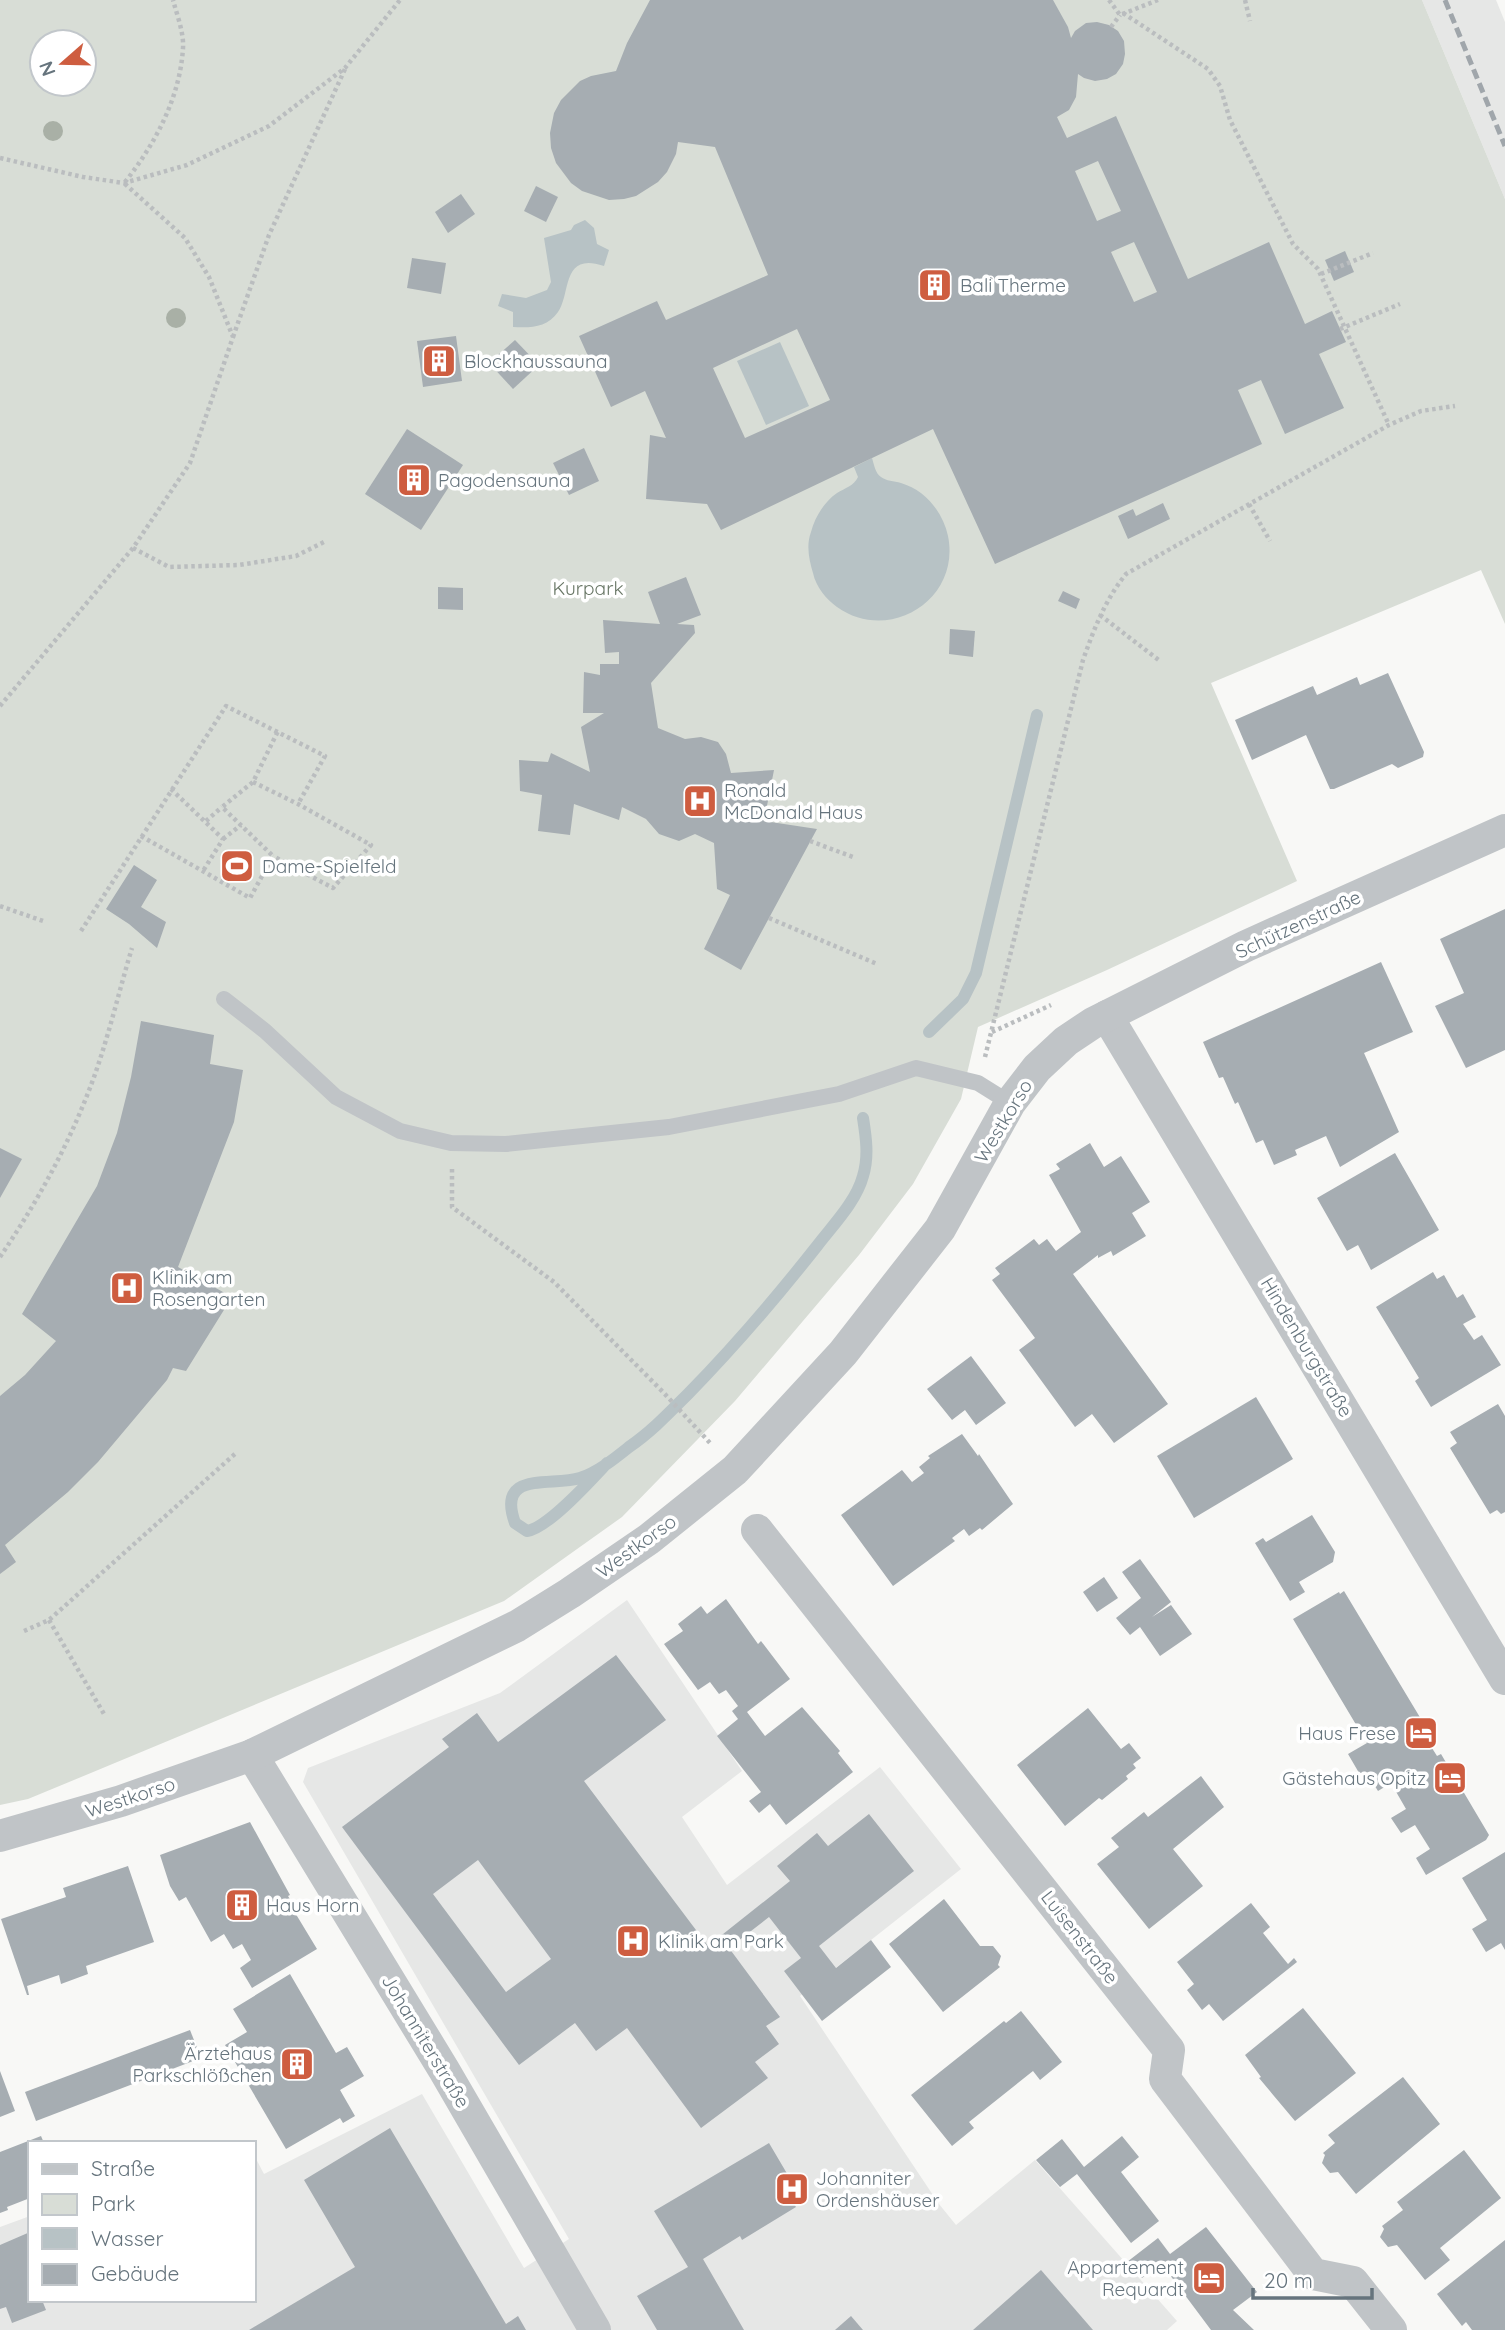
<svg xmlns="http://www.w3.org/2000/svg" width="1505" height="2330" viewBox="0 0 1505 2330" font-family="Quicksand,sans-serif">
<rect width="100%" height="100%" fill="#f8f8f6"/>
<g fill="#e6e7e6">
<path d="M1422 0H1496L1505 22V199Z"/>
<path d="M627 1600 742 1771 682 1817 727 1885 880 1767 961 1869 800 1996 939 2204 956 2225 1035 2160 1177 2321 1167 2330H0V2227L30 2216V2300H254V2155L264 2174 422 2094 524 2268 569 2239 303 1782 308 1768 500 1693Z"/>
</g>
<path fill="#d8ddd6" fill-rule="evenodd" d="M0 0H1422L1505 199V624L1481 570 1211 683 1297 881 1107 970 978 1027 961 1099 913 1184 859 1255 735 1401 622 1517 504 1601 86 1775 28 1799 0 1805ZM42 42H84V84H42Z"/>
<g fill="#b7c2c5">
<path d="M585 220 594 228 597 244 609 250 604 266C561 251 571 294 558 312 547 328 530 328 513 327V312L498 306 502 294 526 298 547 290 551 282 544 238 571 230 574 225Z"/>
<path d="M780 342 809 406 766 425 737 361Z"/>
<path d="M872 458C874 464 875 473 881 477 886 481 894 481 901 483 925 490 943 512 948 536 961 600 889 644 837 607 826 599 816 587 813 573 809 560 806 545 811 532 815 517 824 502 837 493 845 488 854 486 858 477L854 467Z"/>
</g>
<g fill="none" stroke-linecap="round" stroke-linejoin="round">
<g stroke="#b7c2c5" stroke-width="12">
<path d="M929 1032 963 999 976 973 1037 715"/>
<path d="M607 1463C591 1480 548 1528 527 1531L515 1523C496 1470 551 1487 580 1478 598 1472 614 1459 629 1447 651 1432 669 1413 688 1394 734 1347 776 1298 817 1246 833 1225 856 1202 863 1176 869 1157 866 1137 863 1118"/>
</g>
</g>
<g fill="#a6adb2" fill-rule="evenodd">
<path d="M650 0H1053L1068 27 1071 38 1075 31 1086 23 1097 22 1109 25 1118 31 1124 41 1125 54 1123 64 1116 74 1107 79 1095 81 1084 78 1078 74 1076 97 1069 110 1057 117 1067 138 1116 116 1188 279 1269 242 1305 324 1332 311 1346 342 1319 354 1344 408 1285 434 1261 380 1238 390 1262 444 995 564 933 429 721 530 707 504 646 499 650 435 666 438 645 391 611 407 579 336 657 301 666 320 768 275 715 147 678 142 676 154 667 172 658 182 636 196 624 199 609 200 582 191 571 183 556 163 551 148 550 133 554 113 561 100 580 81 591 76 616 71 627 43ZM1098 161 1121 211 1097 221 1075 171ZM1134 242 1157 292 1134 302 1111 252ZM797 329 830 400 745 438 713 368Z"/>
<path d="M536 186 558 197 546 222 524 211Z"/>
<path d="M461 194 475 214 448 233 435 212Z"/>
<path d="M1345 251 1354 272 1334 281 1325 260Z"/>
<path d="M412 258 446 263 441 294 407 288Z"/>
<path d="M456 336 462 381 423 387 417 341Z"/>
<path d="M515 340 539 365 513 389 489 363Z"/>
<path d="M407 429 463 465 421 530 365 494Z"/>
<path d="M584 448 599 481 569 495 553 463Z"/>
<path d="M1163 503 1170 519 1128 539 1118 516 1133 509 1136 516Z"/>
<path d="M686 577 701 615 677 624 694 625 695 633 651 683 658 728 685 739 701 737 718 742 726 754 731 773 774 770 764 821 817 829 741 970 704 949 730 895 717 889 714 843 695 834 679 841 659 834 646 819 622 807 619 820 574 804 570 835 538 831 542 795 520 791 519 760 548 762 551 753 590 772 581 727 604 713H583L584 672 600 675V664H619V652L605 653 603 620 660 624 648 592Z"/>
<path d="M438 587 463 588V610L438 609Z"/>
<path d="M1063 591 1080 599 1076 609 1058 601Z"/>
<path d="M950 629 975 631 973 657 949 654Z"/>
<path d="M1388 673 1424 752 1423 757 1398 768 1392 764 1334 789H1330L1306 735 1252 760 1235 720 1313 686 1317 695 1357 677 1360 685Z"/>
<path d="M134 865 157 880 141 907 166 922 157 948 129 924 106 909Z"/>
<path d="M1505 909V1050L1466 1068 1435 1006 1464 993 1440 939Z"/>
<path d="M1381 962 1413 1032 1364 1053 1399 1132 1340 1167 1326 1136 1295 1150 1297 1155 1274 1165 1263 1140 1256 1143 1238 1102 1235 1104 1223 1077 1219 1078 1203 1042Z"/>
<path d="M141 1021 214 1035 210 1064 243 1070 234 1122 178 1267 232 1297 186 1371 173 1368 167 1380 98 1462 68 1492 5 1545 16 1562 0 1574V1396L25 1375 56 1341 22 1314 97 1186 117 1133 131 1077Z"/>
<path d="M1090 1143 1104 1167 1121 1156 1150 1202 1132 1213 1146 1236 1113 1256 1111 1251 1098 1258V1255L1073 1274 1168 1404 1114 1443 1092 1414 1075 1427 1019 1350 1035 1338 992 1280 1000 1274 995 1268 1034 1239 1039 1245 1047 1239 1056 1251 1081 1232 1049 1175 1060 1169 1056 1164Z"/>
<path d="M0 1148 22 1159 0 1198Z"/>
<path d="M1395 1153 1439 1230 1371 1270 1358 1245 1347 1251 1317 1198Z"/>
<path d="M1433 1272 1437 1279 1444 1275 1457 1298 1463 1294 1476 1317 1463 1324 1474 1340 1482 1335 1501 1365 1431 1407 1415 1381 1419 1378 1376 1307Z"/>
<path d="M971 1356 1006 1403 976 1425 965 1410 952 1420 927 1389Z"/>
<path d="M1256 1397 1293 1459 1194 1518 1157 1456Z"/>
<path d="M1498 1404 1505 1416V1512L1501 1514 1497 1510 1490 1514 1450 1448 1457 1443 1450 1432Z"/>
<path d="M962 1434 978 1456 979 1454 1013 1504 982 1530 980 1528 969 1536 964 1529 952 1538 955 1541 893 1586 841 1515 902 1470 912 1482 924 1473 919 1467 930 1458 928 1456Z"/>
<path d="M1312 1515 1335 1552 1333 1562 1299 1582 1305 1592 1290 1601 1255 1543 1263 1538 1266 1542Z"/>
<path d="M1140 1559 1171 1602 1152 1617 1171 1605 1192 1634 1160 1656 1140 1627 1130 1635 1116 1618 1141 1598 1122 1572Z"/>
<path d="M1104 1577 1118 1598 1097 1612 1083 1592Z"/>
<path d="M1344 1591 1430 1734 1425 1737 1437 1756 1441 1754 1489 1835 1486 1840 1426 1875 1416 1858 1430 1849 1415 1825 1401 1833 1391 1818 1406 1809 1391 1783 1378 1791 1368 1775 1362 1778 1348 1754 1367 1743 1293 1619 1339 1592 1340 1594Z"/>
<path d="M726 1599 758 1644 761 1641 790 1679 747 1712 765 1736 802 1707 840 1751 838 1753 853 1772 786 1825 770 1804 759 1813 749 1801 761 1792 717 1736 738 1719 732 1711 738 1706 726 1690 719 1694 710 1682 698 1690 664 1644 683 1631 678 1624 701 1606 707 1614Z"/>
<path d="M616 1655 666 1720 584 1781 708 1946 790 1881 777 1866 817 1833 828 1846 869 1814 914 1871 819 1946 836 1968 871 1940 891 1967 822 2021 784 1971 801 1958 769 1917 729 1948 780 2017 766 2026 779 2044 755 2062 768 2078 701 2128 627 2028 596 2051 575 2023 519 2065 342 1827 449 1747 442 1739 477 1713 498 1742ZM478 1860 551 1959 506 1992 433 1894Z"/>
<path d="M1088 1708 1121 1749 1129 1743 1141 1758 1133 1764 1136 1768 1126 1776 1128 1779 1102 1800 1099 1798 1065 1826 1017 1765Z"/>
<path d="M1201 1776 1224 1807 1173 1849 1203 1886 1149 1929 1097 1864 1119 1847 1111 1838 1144 1812 1148 1817Z"/>
<path d="M250 1822 290 1895 288 1896 296 1909 294 1911 317 1949 252 1988 240 1968 251 1960 242 1944 233 1949 224 1934 211 1942 186 1897 179 1901 170 1886 160 1855Z"/>
<path d="M1505 1852V1950L1501 1943 1486 1952 1472 1929 1487 1920 1462 1878Z"/>
<path d="M128 1866 154 1942 86 1966 88 1974 61 1984 59 1975 27 1986 29 1995H27L1 1919 66 1897 63 1888Z"/>
<path d="M944 1899 980 1946H993L1001 1956 998 1965 1000 1967 943 2012 889 1944Z"/>
<path d="M1251 1903 1270 1927 1263 1933 1288 1964 1294 1958 1297 1962 1223 2021 1209 2004 1202 2010 1187 1990 1194 1984 1177 1962Z"/>
<path d="M290 1974 336 2053 347 2047 364 2076 340 2090 355 2116 343 2123 340 2118 286 2149 225 2045 247 2032 233 2009Z"/>
<path d="M1303 2008 1356 2073 1295 2121 1259 2078 1261 2077 1245 2055Z"/>
<path d="M1021 2011 1062 2062 1040 2080 1033 2071 969 2122 974 2128 952 2146 911 2095 1004 2021 1006 2023Z"/>
<path d="M190 2030 201 2058 36 2121 25 2092Z"/>
<path d="M0 2071 15 2111 0 2117Z"/>
<path d="M1403 2077 1440 2124 1356 2194 1338 2172 1330 2173 1322 2163 1325 2155 1323 2153 1335 2143 1328 2135Z"/>
<path d="M390 2128 506 2324 518 2316 526 2330H249L355 2267 304 2180Z"/>
<path d="M41 2136 44 2143H30V2198L7 2207 8 2210 0 2213V2152Z"/>
<path d="M1122 2136 1139 2157 1121 2172 1159 2221 1131 2243 1077 2174 1060 2187 1036 2160 1062 2139 1084 2167Z"/>
<path d="M769 2143 802 2199 794 2204 796 2207 742 2240 740 2236 703 2259 744 2330H657L637 2296 688 2267 654 2211Z"/>
<path d="M1464 2150 1501 2198 1440 2248 1450 2260 1425 2280 1397 2245 1388 2247 1380 2237 1384 2229 1382 2226 1403 2210 1397 2202Z"/>
<path d="M1206 2227 1257 2292 1233 2310 1254 2330H1211L1161 2263 1142 2278 1127 2262 1158 2238 1170 2254Z"/>
<path d="M30 2232V2300H42L46 2310 12 2323 6 2307 0 2309V2245Z"/>
<path d="M1505 2240V2330H1472L1466 2322 1462 2326 1437 2294Z"/>
<path d="M1041 2270 1093 2330H973Z"/>
<path d="M851 2316 863 2330H835Z"/>
</g>
<g fill="none" stroke-linecap="round" stroke-linejoin="round">
<g stroke="#babdbf" stroke-width="4.5" stroke-dasharray="3.5 3.5" stroke-linecap="butt">
<path d="M1109 0 1120 15 1158 0"/>
<path d="M1245 0 1250 21"/>
<path d="M1123 13 1208 69 1220 86 1230 120 1293 244 1318 269 1389 425"/>
<path d="M1111 27 1120 15"/>
<path d="M0 158 83 177 124 183 187 165 269 126 345 68 400 0"/>
<path d="M125 182C155 144 180 98 183 48 184 33 177 15 173 0"/>
<path d="M1321 274 1373 253"/>
<path d="M1340 329 1400 304"/>
<path d="M233 337 269 235 345 69"/>
<path d="M1249 504 1270 541"/>
<path d="M133 548 169 567 239 565 296 556 324 542"/>
<path d="M1100 615 1160 661"/>
<path d="M0 706 133 548 190 463 233 337 209 277 185 238 124 183"/>
<path d="M253 782 298 804 371 845 333 888 273 856"/>
<path d="M171 789 223 839 203 871"/>
<path d="M206 821 222 807"/>
<path d="M141 836 250 898 273 856 222 807 253 782 278 731"/>
<path d="M223 839 241 825"/>
<path d="M810 841 853 857"/>
<path d="M0 906 43 921"/>
<path d="M769 918 877 964"/>
<path d="M81 931 226 706 325 756 298 804"/>
<path d="M992 1032 1051 1005"/>
<path d="M985 1057 1083 660C1094 629 1105 600 1126 574L1389 425 1421 411 1455 406"/>
<path d="M452 1169V1207L554 1282 663 1392 711 1444"/>
<path d="M0 1257C38 1201 71 1141 94 1077 109 1035 119 991 132 948"/>
<path d="M49 1620 104 1714"/>
<path d="M24 1631 49 1620 236 1453"/>
</g>
<path stroke="#c0c4c7" stroke-width="16" d="M224 999 265 1031 336 1097 400 1131 451 1143 506 1144 669 1127 839 1094 916 1068 978 1083 1010 1103"/>
<g stroke="#c0c4c7" stroke-width="32">
<path d="M1107 1016 1505 1679"/>
<path d="M757 1530 1169 2050 1165 2079 1313 2274 1353 2282 1391 2330"/>
<path d="M252 1755 444 2070 595 2330"/>
<path d="M0 1836 121 1801 252 1755 517 1626 570 1593 649 1539 735 1470 843 1353 940 1229 1010 1103 1037 1068 1066 1041 1093 1023 1246 946 1505 830"/>
</g>
<path stroke="#a0a6ab" stroke-width="5" stroke-dasharray="10 5" stroke-linecap="butt" d="M1445 0 1505 146"/>
</g>
<g fill="#a9b0a6">
<circle cx="53" cy="131" r="10"/>
<circle cx="176" cy="318" r="10"/>
</g>
<defs>
<g id="building-square" transform="scale(1.75)"><rect x="-9" y="-9" width="18" height="18" rx="4" fill="#ce5d40" stroke="#fff"/><path d="M-4-6H4V6H1V3H-1V6H-4ZM-2.5-4.3h1.7v1.8h-1.7ZM.8-4.3h1.7v1.8H.8ZM-2.5-1h1.7V.8h-1.7ZM.8-1h1.7V.8H.8Z" fill="#fff"/></g>
<g id="hospital-square" transform="scale(1.75)"><rect x="-9" y="-9" width="18" height="18" rx="4" fill="#ce5d40" stroke="#fff"/><path d="M-5-5h3v3.5h4V-5h3V5h-3V1.5h-4V5h-3Z" fill="#fff"/></g>
<g id="stadium-square" transform="scale(1.75)"><rect x="-9" y="-9" width="18" height="18" rx="4" fill="#ce5d40" stroke="#fff"/><path d="M0-5a6.5 5 0 1 0 0 10a6.5 5 0 1 0 0-10ZM-3.5-1.8h7v3.6h-7Z" fill="#fff"/></g>
<g id="hotel-square" transform="scale(1.75)"><rect x="-9" y="-9" width="18" height="18" rx="4" fill="#ce5d40" stroke="#fff"/><path d="M-6-4.5h1.5V1H6V5H4.5V3h-9V5H-6ZM-4 0a1.8 1.8 0 1 1 3.6 0ZM.5 0V-2.5h3Q6-2.5 6 0Z" fill="#fff"/></g>
</defs>
<g fill-rule="evenodd">
<use href="#building-square" x="935" y="285"/>
<use href="#building-square" x="439" y="361"/>
<use href="#building-square" x="414" y="480"/>
<use href="#hospital-square" x="700" y="801"/>
<use href="#stadium-square" x="237" y="866"/>
<use href="#hospital-square" x="127" y="1288"/>
<use href="#hotel-square" x="1421" y="1733"/>
<use href="#hotel-square" x="1450" y="1778"/>
<use href="#building-square" x="242" y="1905"/>
<use href="#hospital-square" x="633" y="1941"/>
<use href="#building-square" x="297" y="2064"/>
<use href="#hospital-square" x="792" y="2189"/>
<use href="#hotel-square" x="1209" y="2278"/>
</g>
<g text-anchor="middle" dominant-baseline="central" stroke-width="7" stroke-linejoin="round" paint-order="stroke">
<g font-size="19" fill="#66747d" stroke="#fff" text-anchor="start">
<text x="960" y="285">Bali Therme</text>
<text x="464" y="361">Blockhaussauna</text>
<text x="438" y="480">Pagodensauna</text>
<text x="724" y="790">Ronald<tspan x="724" dy="22">McDonald Haus</tspan></text>
<text x="262" y="866">Dame-Spielfeld</text>
<text x="152" y="1277">Klinik am<tspan x="152" dy="22">Rosengarten</tspan></text>
<text x="1396" y="1733" text-anchor="end">Haus Frese</text>
<text x="1426" y="1778" text-anchor="end">Gästehaus Opitz</text>
<text x="266" y="1905">Haus Horn</text>
<text x="658" y="1941">Klinik am Park</text>
<text x="272" y="2053" text-anchor="end">Ärztehaus<tspan x="272" dy="22">Parkschlößchen</tspan></text>
<text x="816" y="2178">Johanniter<tspan x="816" dy="22">Ordenshäuser</tspan></text>
<text x="1184" y="2267" text-anchor="end">Appartement<tspan x="1184" dy="22">Requardt</tspan></text>
</g>
<g font-size="19" fill="#687665" stroke="#fff">
<text x="588" y="588">Kurpark</text>
</g>
<g font-size="19" fill="#66747d" stroke="#fff">
<text transform="translate(1298 924) rotate(-25)">Schützenstraße</text>
<text transform="translate(1003 1121) rotate(-59)">Westkorso</text>
<text transform="translate(1307 1347) rotate(59)">Hindenburgstraße</text>
<text transform="translate(636 1546) rotate(-36)">Westkorso</text>
<text transform="translate(130 1797) rotate(-18)">Westkorso</text>
<text transform="translate(1080 1937) rotate(52)">Luisenstraße</text>
<text transform="translate(426 2041) rotate(59)">Johanniterstraße</text>
</g>
</g>
<rect x="28" y="2141" width="228" height="161" fill="#ffffff" stroke="#c2c7cb" stroke-width="2"/>
<rect x="42" y="2164" width="35" height="10" fill="#c0c4c7" stroke="#c2c7cb" stroke-width="2"/>
<text x="91" y="2176" font-size="21" fill="#66747d">Straße</text>
<rect x="42" y="2194" width="35" height="21" fill="#d8ddd6" stroke="#c2c7cb" stroke-width="2"/>
<text x="91" y="2211" font-size="21" fill="#66747d">Park</text>
<rect x="42" y="2228" width="35" height="21" fill="#b7c2c5" stroke="#c2c7cb" stroke-width="2"/>
<text x="91" y="2246" font-size="21" fill="#66747d">Wasser</text>
<rect x="42" y="2264" width="35" height="21" fill="#a6adb2" stroke="#c2c7cb" stroke-width="2"/>
<text x="91" y="2281" font-size="21" fill="#66747d">Gebäude</text>
<g transform="translate(63 63) rotate(250)"><circle r="33" fill="#ffffff" stroke="#c2c7cb" stroke-width="2"/>
<path d="M0-5L12 26L0 18L-12 26Z" fill="#ce5d40"/>
<text y="-10" font-size="19" font-weight="bold" text-anchor="middle" fill="#66747d">N</text>
</g>
<path d="M1253 2288v10h119v-10" fill="none" stroke="#66747d" stroke-width="3.5"/>
<text x="1264" y="2288" font-size="21" fill="#66747d" stroke="#ffffff" stroke-width="5" paint-order="stroke">20 m</text>
</svg>
